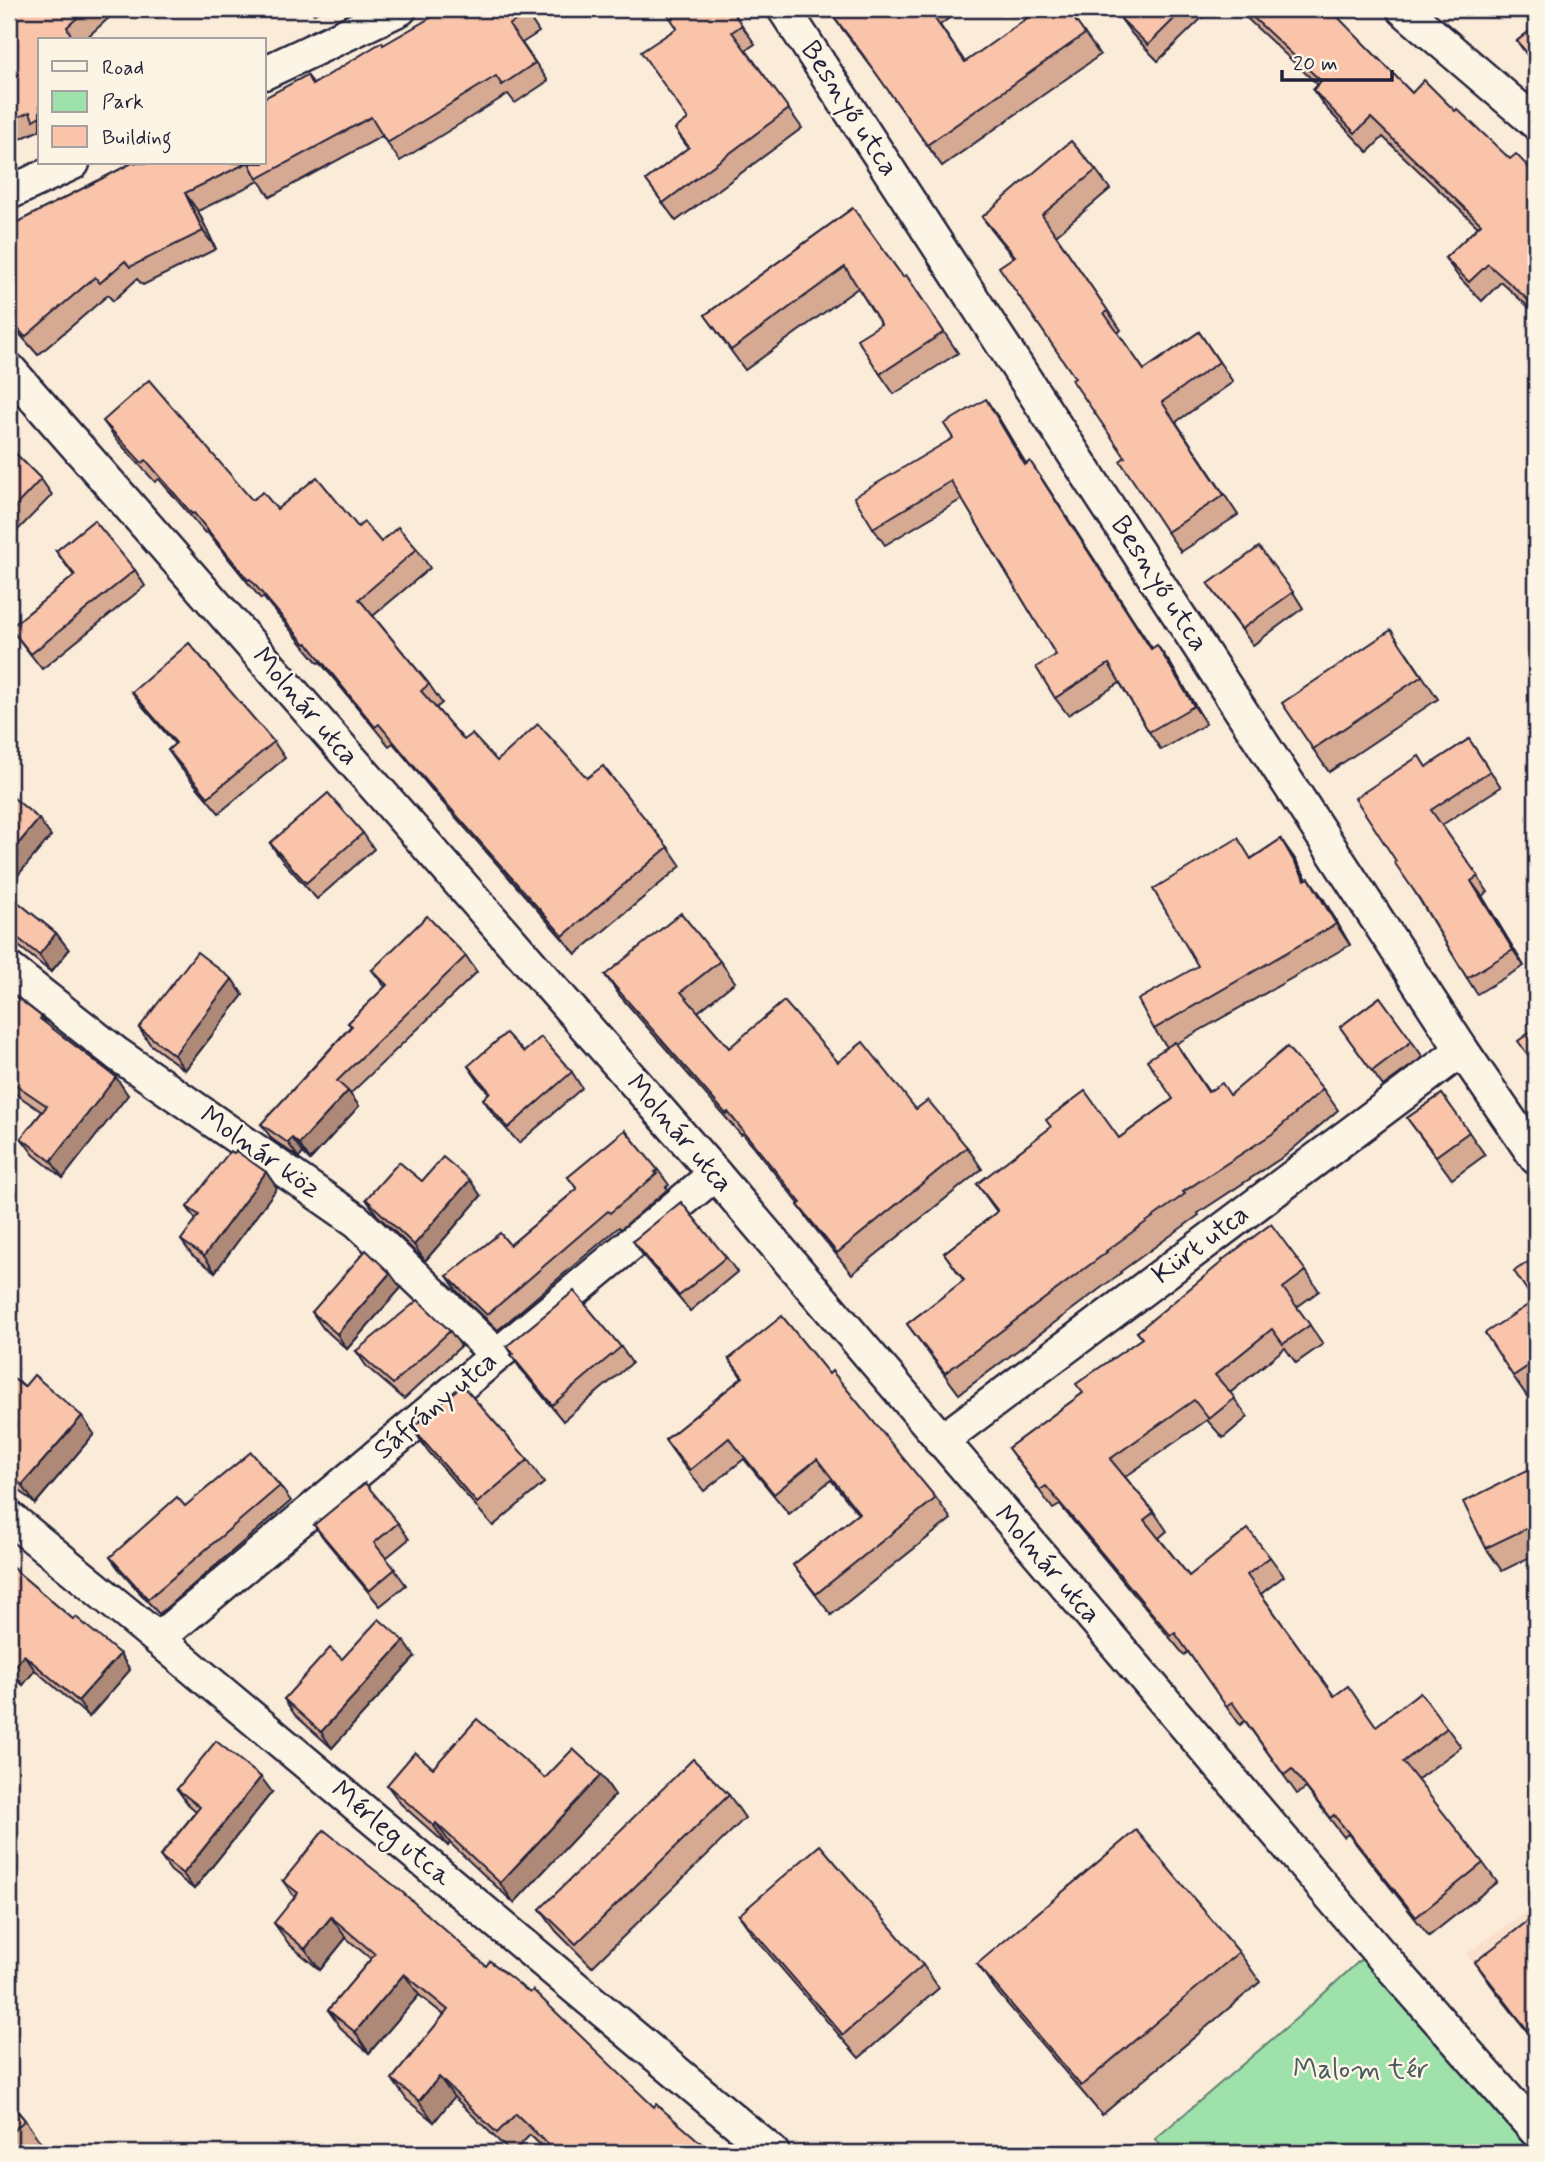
<svg xmlns="http://www.w3.org/2000/svg" width="1545" height="2162" viewBox="0 0 1545 2162" font-family="Mynerve,sans-serif">
<rect width="100%" height="100%" fill="#fbebd9"/>
<filter id="ink" filterUnits="userSpaceOnUse"><feTurbulence type="fractalNoise" baseFrequency=".0143" numOctaves="2"/><feDisplacementMap in="SourceGraphic" scale="14" xChannelSelector="R" yChannelSelector="G"/><feConvolveMatrix kernelMatrix="1 2 1 2 8 2 1 2 1" color-interpolation-filters="sRGB"/></filter>
<g filter="url(#ink)">
<path fill="#fadfcb" d="M1536 1905V2042L1466 1954Z"/>
<path fill="#9fe1ab" stroke="#608273" stroke-width="2" d="M1368 1953 1536 2148V2153H1167L1155 2139 1298 2017Z"/>
<g fill="none" stroke-linecap="round" stroke-linejoin="round">
<g stroke="#22223b" stroke-width="37">
<g id="minor">
<path d="M784 9 1462 1050 1536 1158"/>
<path d="M1403 9 1536 123"/>
<path d="M264 73 400 9"/>
<path d="M9 193 73 163"/>
<path d="M9 369 715 1174 1375 1948 1536 2131"/>
<path d="M9 969 117 1054 357 1221 497 1355"/>
<path d="M941 1441 1462 1050"/>
<path d="M9 1517 158 1639 773 2153"/>
<path d="M158 1639 497 1355 715 1174"/>
</g>
</g>
<use href="#minor" stroke="#fcf5e5" stroke-width="32"/>
</g>
<g fill="#d6a992" stroke="#22223b" stroke-width="2">
<path d="M9 9H119L84 40H40V130L9 144Z"/>
<path d="M310 9H324L314 14Z"/>
<path d="M524 9 539 32 522 43 548 81 515 103 508 94 400 161 382 136 270 197 259 181 198 211 216 249 143 285 137 279 113 301 108 295 38 355 9 322V223L14 224 132 163H264L307 75 314 84 440 15Z"/>
<path d="M730 9 755 44 746 50 802 128 676 221 646 180 688 148 675 129 688 119 677 28Z"/>
<path d="M827 9H961L940 25 965 62 1067 9 1100 55 942 166 876 73Z"/>
<path d="M1131 9H1211L1158 61 1132 34 1121 19Z"/>
<path d="M1237 9H1332L1336 16 1412 93 1455 111 1510 159 1536 175V314L1501 282 1482 301 1458 276 1445 258 1478 227 1383 137 1368 152 1326 108 1313 90 1318 85Z"/>
<path d="M1536 26V68L1517 41Z"/>
<path d="M1096 170 1110 189 1056 235 1121 330 1118 333 1144 370 1199 332 1233 382 1176 422 1238 515 1181 552 1167 532 1125 457 1075 378 1014 258 996 236 982 217Z"/>
<path d="M853 208 903 277 906 275 958 353 894 394 880 374 881 324 858 288 745 370 705 315Z"/>
<path d="M998 417 1026 464 1042 479 1152 648 1170 663 1206 724 1161 750 1149 732 1120 683 1068 715 1055 698 1056 655 962 499 885 545 873 528Z"/>
<path d="M103 421 252 500 277 509 358 527 381 542 417 549 430 568 373 616 429 684 442 703 436 708 464 740 497 761 587 778 668 847 681 866 576 954 437 796 393 743 389 746 320 662 318 663 263 597 261 599 207 532 205 533 159 479 155 482 117 440Z"/>
<path d="M9 447 41 479 52 495 9 539Z"/>
<path d="M56 551 135 570 145 586 42 669 10 628 74 576Z"/>
<path d="M1208 584 1293 592 1303 608 1253 645Z"/>
<path d="M1407 653 1438 699 1329 772 1313 749Z"/>
<path d="M132 692 274 742 285 758 219 813 179 766 168 750 175 744 143 707Z"/>
<path d="M1469 739 1501 787 1442 825 1488 892 1482 896 1524 966 1477 994 1467 978 1396 861 1427 767Z"/>
<path d="M363 833 374 849 317 899 281 859 270 843Z"/>
<path d="M1281 839 1307 879 1323 898 1350 945 1176 1044 1209 1092 1231 1095 1323 1089 1338 1110 1286 1155 1198 1213 1199 1215 1120 1272 1121 1273 959 1394 907 1324 964 1281 944 1253 997 1212 977 1184 1119 1138 1173 1099 1167 1047 1154 1029 1198 966 1252 858Z"/>
<path d="M9 895 56 933 69 950 51 972 11 940 9 942Z"/>
<path d="M466 956 477 972 350 1094 359 1106 310 1160 303 1153 299 1158 272 1139 261 1124 351 1026 348 1023 385 987 372 970Z"/>
<path d="M720 961 735 982 698 1012 729 1048 838 1062 916 1109 967 1147 982 1169 852 1274 813 1226 798 1205 799 1204 743 1134 741 1135 620 996 605 975Z"/>
<path d="M232 979 243 995 185 1070 150 1044 139 1028Z"/>
<path d="M1380 997 1423 1057 1383 1086 1340 1027Z"/>
<path d="M9 1004 42 1017 47 1025 128 1095 63 1178 34 1155 21 1138 42 1112 10 1090 9 1092Z"/>
<path d="M524 1052 572 1072 582 1088 519 1143 493 1114 483 1099 489 1093 479 1082 468 1066Z"/>
<path d="M1442 1094 1485 1155 1452 1179 1407 1118Z"/>
<path d="M234 1153 266 1172 277 1188 215 1272 192 1255 181 1240 196 1220 187 1207Z"/>
<path d="M658 1170 669 1185 666 1187 668 1189 621 1229 619 1227 498 1330 458 1292 447 1276 510 1245 577 1189 568 1177Z"/>
<path d="M422 1181 481 1196 425 1261 377 1215 366 1199Z"/>
<path d="M633 1241 726 1257 737 1272 690 1311 644 1257Z"/>
<path d="M1536 1257V1394L1529 1399 1513 1376 1534 1301Z"/>
<path d="M1306 1271 1319 1291 1297 1307 1323 1344 1296 1363 1285 1348 1230 1393 1248 1417 1223 1438 1207 1420 1125 1477 1154 1512 1167 1531 1159 1538 1189 1576 1270 1557 1284 1576 1261 1594 1334 1696 1376 1726 1447 1728 1461 1747 1417 1780 1483 1863 1497 1882 1429 1936 1348 1834 1344 1837 1306 1788 1297 1794 1245 1721 1240 1725 1188 1652 1184 1655 1060 1505 1053 1509 1008 1448 1083 1393 1142 1338 1137 1332Z"/>
<path d="M401 1288 347 1349 323 1328 312 1312Z"/>
<path d="M450 1331 461 1346 404 1399 367 1367 356 1351Z"/>
<path d="M507 1346 621 1347 632 1363 563 1421 522 1371 511 1355 512 1354Z"/>
<path d="M729 1359 829 1374 936 1498 951 1519 831 1615 793 1565 858 1514 831 1480 789 1514 744 1459 704 1491 680 1461 665 1440 742 1378Z"/>
<path d="M9 1375 94 1434 35 1504 9 1481Z"/>
<path d="M412 1428 528 1460 544 1483 493 1526 428 1451Z"/>
<path d="M1536 1466V1554L1502 1571 1486 1548Z"/>
<path d="M280 1486 291 1501 159 1614 121 1572 110 1557 185 1506Z"/>
<path d="M398 1523 409 1539 386 1558 406 1585 380 1606 325 1540 314 1525Z"/>
<path d="M9 1565 74 1620 120 1654 130 1670 89 1717 35 1670 23 1685 9 1673Z"/>
<path d="M415 1657 332 1748 295 1715 284 1699 342 1659Z"/>
<path d="M433 1768 545 1778 601 1775 615 1795 514 1903 450 1843 448 1846 401 1804 387 1785Z"/>
<path d="M177 1789 272 1792 194 1889 171 1871 160 1856 196 1811 188 1804Z"/>
<path d="M729 1795 745 1818 592 1967 556 1931 540 1909Z"/>
<path d="M283 1881 486 1966 654 2107 713 2153H549L530 2135 512 2153H511L454 2097 434 2122 407 2100 392 2079 444 2015 419 1995 369 2053 343 2031 328 2010 371 1959 346 1938 320 1970 289 1944 274 1923 295 1898Z"/>
<path d="M739 1915 923 1965 939 1988 859 2058 755 1938Z"/>
<path d="M1536 1921V2043L1491 1985 1475 1962Z"/>
<path d="M1239 1952 1260 1982 1102 2115 998 1993 977 1964Z"/>
<path d="M9 2101 25 2120 41 2143 30 2153H9Z"/>
</g>
<g fill="#ae8977" stroke="#22223b" stroke-width="2">
<path d="M185 193 198 211 216 249 203 231Z"/>
<path d="M986 399 998 417 1037 482 1025 465Z"/>
<path d="M1030 461 1042 479 1163 666 1151 649Z"/>
<path d="M1157 645 1170 663 1206 724 1194 706Z"/>
<path d="M39 819 51 836 9 886V855Z"/>
<path d="M1281 839 1295 859 1319 900 1305 880Z"/>
<path d="M1309 878 1323 898 1350 945 1336 924Z"/>
<path d="M1471 881 1482 896 1524 966 1513 950Z"/>
<path d="M56 933 69 950 51 972 39 955Z"/>
<path d="M232 979 243 995 185 1070 174 1055Z"/>
<path d="M116 1077 128 1095 63 1178 51 1161Z"/>
<path d="M348 1091 359 1106 310 1160 299 1144Z"/>
<path d="M292 1138 303 1153 299 1158 288 1143Z"/>
<path d="M266 1172 277 1188 215 1272 204 1256Z"/>
<path d="M470 1180 481 1196 425 1261 414 1245Z"/>
<path d="M390 1273 401 1288 347 1349 337 1334Z"/>
<path d="M82 1416 94 1434 35 1504 22 1485Z"/>
<path d="M404 1641 415 1657 332 1748 321 1732Z"/>
<path d="M120 1654 130 1670 89 1717 78 1701Z"/>
<path d="M24 1655 35 1670 23 1685 12 1670Z"/>
<path d="M601 1775 615 1795 514 1903 500 1883Z"/>
<path d="M261 1777 272 1792 194 1889 183 1874Z"/>
<path d="M436 1823 450 1843 448 1846 434 1826Z"/>
<path d="M331 1917 346 1938 320 1970 305 1949Z"/>
<path d="M404 1974 419 1995 369 2053 355 2032Z"/>
<path d="M439 2077 454 2097 434 2122 419 2101Z"/>
</g>
<g fill="#f9c4aa" stroke="#22223b" stroke-width="2">
<path d="M9 9H87L67 27 73 40H40V116L33 120 30 112 9 121Z"/>
<path d="M449 9H524L527 13 509 25 535 63 502 85 496 76 387 143 371 117 257 179 249 163H264V98L307 75 312 85 382 42 383 45 439 13 440 15Z"/>
<path d="M664 9H730L742 25 732 32 789 109 663 203 646 180 689 147 675 129 688 119 641 52 677 28Z"/>
<path d="M828 9H928L965 62 1040 9H1067L1085 34 927 145 861 52Z"/>
<path d="M1131 9H1184L1148 45 1121 19Z"/>
<path d="M1244 9H1330L1412 93 1424 80 1455 111 1457 109 1510 159 1516 154 1536 175V307L1488 264 1469 282 1445 258 1481 224 1371 118 1355 133 1313 90 1321 81Z"/>
<path d="M1536 26V64L1517 41Z"/>
<path d="M1071 141 1096 170 1042 215 1108 311 1104 313 1144 370 1199 332 1219 362 1162 402 1224 495 1167 532 1120 461 1125 457 1072 380 1075 378 999 267 1015 256 982 217Z"/>
<path d="M132 163H247L185 193 203 231 130 267 125 261 100 283 95 277 25 337 9 318V223L11 221 14 224Z"/>
<path d="M853 208 903 277 906 275 944 332 880 374 857 339 881 324 845 267 731 350 705 315Z"/>
<path d="M149 380 252 500 263 492 277 509 317 477 358 527 364 522 381 542 398 527 417 549 359 599 429 684 421 691 464 740 472 734 497 761 538 724 587 778 603 766 668 847 563 936 423 777 379 724 375 727 307 643 305 644 250 579 248 580 194 513 192 514 146 460 142 463 103 421Z"/>
<path d="M986 399 1025 465 1030 461 1151 649 1157 645 1194 706 1149 732 1109 664 1055 698 1036 667 1056 655 951 481 873 528 854 497 953 438 944 424Z"/>
<path d="M9 447 41 479 9 513Z"/>
<path d="M94 520 135 570 31 654 10 628 75 575 56 551Z"/>
<path d="M1259 547 1293 592 1242 629 1208 584Z"/>
<path d="M1391 630 1422 676 1313 749 1282 703Z"/>
<path d="M189 643 274 742 208 797 168 750 176 743 132 692Z"/>
<path d="M1469 739 1490 771 1431 810 1478 876 1471 881 1513 950 1467 978 1419 898 1394 862 1396 861 1355 798 1419 756 1426 767Z"/>
<path d="M328 793 363 833 306 883 270 843Z"/>
<path d="M9 794 39 819 9 855Z"/>
<path d="M1238 838 1251 859 1281 839 1305 880 1309 878 1336 924 1154 1029 1138 1000 1198 966 1153 889Z"/>
<path d="M9 895 56 933 39 955 9 931Z"/>
<path d="M681 913 720 961 681 992 729 1048 784 1001 838 1062 863 1042 916 1109 928 1100 967 1147 837 1253 798 1205 801 1203 728 1112 726 1114 605 975Z"/>
<path d="M427 916 466 956 337 1081 348 1091 299 1144 292 1138 288 1143 261 1124 352 1026 348 1023 387 985 372 970Z"/>
<path d="M197 952 232 979 174 1055 139 1028Z"/>
<path d="M15 996 42 1017 40 1019 116 1077 51 1161 21 1138 47 1106 9 1080V1004Z"/>
<path d="M1380 997 1412 1041 1372 1071 1340 1027Z"/>
<path d="M1536 1028V1066L1518 1041Z"/>
<path d="M506 1033 524 1052 541 1037 572 1072 508 1128 483 1099 490 1092 468 1066Z"/>
<path d="M1175 1042 1208 1092 1222 1083 1230 1095 1287 1047 1323 1089 1272 1134 1183 1192 1185 1194 1106 1251 1107 1252 945 1373 907 1324 964 1280 944 1253 998 1211 977 1184 1051 1127 1046 1120 1085 1091 1119 1138 1173 1099 1147 1060Z"/>
<path d="M1442 1094 1469 1132 1436 1156 1407 1118Z"/>
<path d="M625 1130 658 1170 655 1172 657 1174 610 1213 608 1211 487 1315 447 1276 500 1233 510 1245 577 1189 568 1177Z"/>
<path d="M230 1151 234 1153 236 1151 266 1172 204 1256 181 1240 199 1215 187 1207Z"/>
<path d="M443 1157 470 1180 414 1245 366 1199 399 1162 422 1181Z"/>
<path d="M681 1202 726 1257 679 1296 633 1241Z"/>
<path d="M1271 1224 1306 1271 1283 1288 1310 1325 1283 1344 1272 1329 1215 1375 1235 1398 1209 1419 1194 1400 1110 1459 1154 1512 1144 1520 1189 1576 1248 1529 1270 1557 1247 1575 1334 1696 1348 1686 1376 1726 1420 1692 1447 1728 1403 1762 1483 1863 1416 1917 1334 1815 1330 1818 1292 1769 1284 1775 1232 1702 1226 1706 1175 1633 1171 1636 1046 1486 1040 1490 1008 1448 1083 1393 1076 1384 1142 1338 1137 1332 1222 1262 1221 1261Z"/>
<path d="M366 1250 390 1273 337 1334 312 1312Z"/>
<path d="M1536 1257V1361L1513 1376 1485 1333 1534 1301 1514 1271Z"/>
<path d="M574 1291 621 1347 552 1405 511 1355 513 1354 507 1346Z"/>
<path d="M418 1300 450 1331 393 1384 356 1351Z"/>
<path d="M782 1316 829 1374 832 1371 936 1498 816 1594 793 1565 859 1513 817 1459 774 1494 729 1438 690 1470 665 1440 743 1377 729 1359Z"/>
<path d="M9 1375 24 1387 34 1375 82 1416 22 1485 9 1474Z"/>
<path d="M462 1385 528 1460 477 1503 412 1428Z"/>
<path d="M251 1452 280 1486 148 1599 110 1557 177 1497 185 1506Z"/>
<path d="M1536 1466V1524L1486 1548 1463 1502Z"/>
<path d="M365 1483 398 1523 374 1543 395 1569 369 1591 314 1525Z"/>
<path d="M9 1565 74 1620 76 1617 120 1654 78 1701 24 1655 12 1670 9 1667Z"/>
<path d="M379 1619 404 1641 321 1732 284 1699 330 1648 342 1659Z"/>
<path d="M477 1719 545 1778 573 1749 601 1775 500 1883 436 1823 434 1826 387 1785 415 1752 433 1768Z"/>
<path d="M216 1741 261 1777 183 1874 160 1856 200 1807 177 1789Z"/>
<path d="M693 1759 729 1795 576 1944 540 1909Z"/>
<path d="M324 1830 401 1891 486 1966 490 1961 530 1993 533 1990 654 2107 656 2104 713 2153H557L516 2114 497 2133 439 2077 419 2101 392 2079 448 2010 404 1974 355 2032 328 2010 375 1954 331 1917 305 1949 274 1923 298 1893 283 1881Z"/>
<path d="M1136 1830 1239 1952 1081 2086 977 1964Z"/>
<path d="M820 1845 923 1965 843 2035 739 1915Z"/>
<path d="M1533 1917 1536 1921V2041L1475 1962Z"/>
<path d="M9 2101 25 2120 9 2135Z"/>
</g>
</g>
<g text-anchor="middle" dominant-baseline="central" stroke-width="5" stroke-linejoin="round" paint-order="stroke">
<g font-size="28" fill="#22223b" stroke="#fcf5e5">
<text transform="translate(849 109) rotate(57)">Besnyő utca</text>
<text transform="translate(1159 584) rotate(57)">Besnyő utca</text>
<text transform="translate(305 707) rotate(49)">Molnár utca</text>
<text transform="translate(679 1134) rotate(49)">Molnár utca</text>
<text transform="translate(260 1153) rotate(35)">Molnár köz</text>
<text transform="translate(1201 1245) rotate(-37)">Kürt utca</text>
<text transform="translate(436 1406) rotate(-40)">Sáfrány utca</text>
<text transform="translate(1047 1565) rotate(49)">Molnár utca</text>
<text transform="translate(391 1834) rotate(40)">Mérleg utca</text>
</g>
<g font-size="28" fill="#485b5d" stroke="#fcf5e5">
<text x="1361" y="2070">Malom tér</text>
</g>
</g>
<rect width="1545" height="2162" fill="none" stroke="#fcf5e5" stroke-width="35"/>
<rect x="18" y="18" width="1510" height="2127" fill="none" stroke="#22223b" stroke-width="2.5" filter="url(#ink)"/>
<rect x="38" y="38" width="228" height="126" fill="#fcf5e5" stroke="#a5a1a1" stroke-width="2"/>
<rect x="52" y="61" width="35" height="10" fill="#fcf5e5" stroke="#a5a1a1" stroke-width="2"/>
<text x="102" y="74" font-size="21" fill="#22223b">Road</text>
<rect x="52" y="91" width="35" height="21" fill="#9fe1ab" stroke="#a5a1a1" stroke-width="2"/>
<text x="102" y="108" font-size="21" fill="#22223b">Park</text>
<rect x="52" y="126" width="35" height="21" fill="#f9c4aa" stroke="#a5a1a1" stroke-width="2"/>
<text x="102" y="144" font-size="21" fill="#22223b">Building</text>
<path d="M1282 70v10h110v-10" fill="none" stroke="#22223b" stroke-width="3.5"/>
<text x="1293" y="70" font-size="21" fill="#22223b" stroke="#fcf5e5" stroke-width="5" paint-order="stroke">20 m</text>
</svg>
